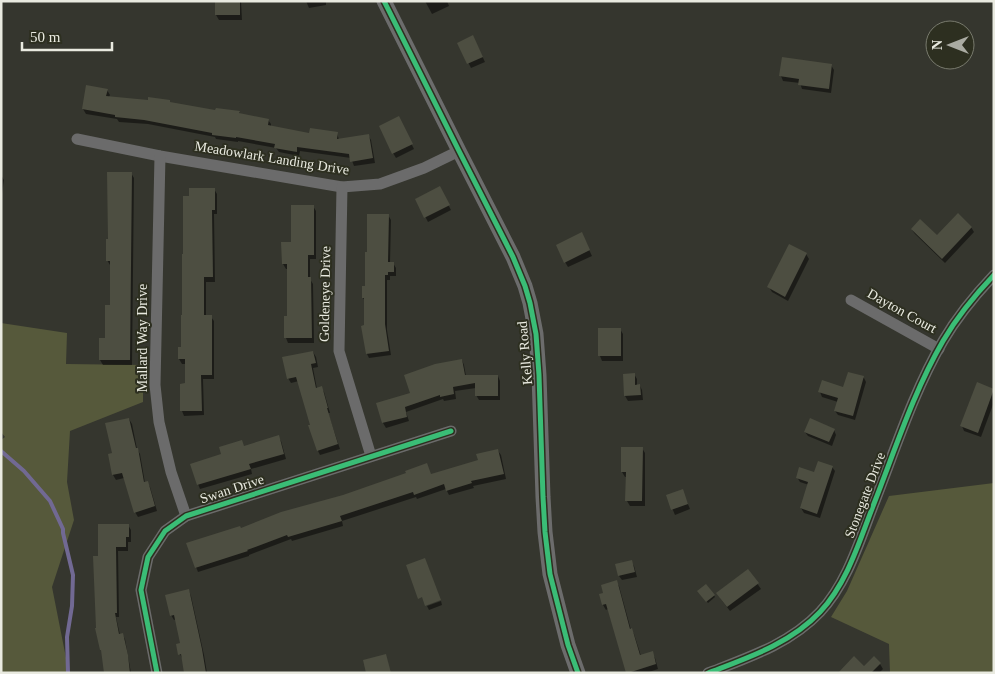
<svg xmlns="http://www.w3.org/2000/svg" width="995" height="674" viewBox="0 0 995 674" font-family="'Times New Roman',serif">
<rect width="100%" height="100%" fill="#35362e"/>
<g fill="#56593b">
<path d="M1 323 67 333 66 364 143 365V402L70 431 67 482 74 520 52 587 69 673H2L1 440 5 437 1 432Z"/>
<path d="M994 483V673H890L889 644 831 617 847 591 889 496Z"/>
</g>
<g fill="#0007">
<path d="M216 1H241L242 20H219L216 15Z"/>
<path d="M306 1H326V5L309 8Z"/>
<path d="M425 1H447L449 6 432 14Z"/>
<path d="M475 41 485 62 471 68 459 44Z"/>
<path d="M831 65 834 70 831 93 802 89 800 83 783 81 781 76Z"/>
<path d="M107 90 110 95 109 97 170 104 216 111 239 112 240 114 268 120 271 124V127L310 134 337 133 339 140 368 135 371 140 375 163 354 166 351 158 300 151 299 156 279 152 276 148 238 141V142L216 139 215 137 148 124 119 122 117 119 86 114 83 109Z"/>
<path d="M401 123 414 149 396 158 393 153Z"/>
<path d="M131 173 134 178 132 365H103L100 360V339H107L111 306 110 265 107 260 110 240Z"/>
<path d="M1 175 4 180 1 200Z"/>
<path d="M439 188 451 210 428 222 416 199Z"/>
<path d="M214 189 217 194V214H214L215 282H206V317H211L214 321V379H203L204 415 184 416 182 411 186 385V364H182L179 359Z"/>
<path d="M313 206 316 211V259H310V279L313 284 314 343H288L286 338 288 317V269H286L283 264V243H292Z"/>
<path d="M388 215 391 220 390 263H393L396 268V276H390V280H387V330L391 355 369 358 367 354 366 302 363 298 366 287 368 253Z"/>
<path d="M971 227 974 232 945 263 915 234 912 230 937 237Z"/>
<path d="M584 239 592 256 568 267 565 262Z"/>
<path d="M806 254 809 259 788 301 772 292 769 287Z"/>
<path d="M620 329 623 334V361H602L600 356Z"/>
<path d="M313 352 316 357 318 367 313 368 317 389 321 388 324 392 330 413H328L340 449 320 455 318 451 299 381 291 383 288 378Z"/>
<path d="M462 360 464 365 466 376H498L500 381V400H479L476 395V388L455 391 456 399 444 401 443 399 406 412 409 421 386 428 383 423 378 404 412 394Z"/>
<path d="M848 373 864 378 866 382 855 420 838 415 835 411 838 402 822 397 820 392 844 388Z"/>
<path d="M634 374 637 379V386H640L642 390 643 400 628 401 625 396Z"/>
<path d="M977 384 994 390V402L981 437 964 431 962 426Z"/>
<path d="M129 419 132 424 137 449 140 454 145 483 147 482 150 487 157 511 138 517 135 512 124 478 116 480 113 475V454Z"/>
<path d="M834 430 836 435 832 446 808 436 805 432Z"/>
<path d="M278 437 281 441 286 459 251 469 252 474 200 489 198 484 223 455 241 441 244 447Z"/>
<path d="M642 448 645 453V506H630L627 501V477H625L622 472Z"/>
<path d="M498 451 501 455 506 479 473 486 474 488 449 495 446 489 417 499 416 497 342 521 343 526 292 541 291 539 249 555V556L198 572 196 567 241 529 479 461Z"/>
<path d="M832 467 835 471 820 518 804 513 801 508 809 485 800 482 797 477 815 474Z"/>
<path d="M682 490 690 509 675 515 667 496Z"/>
<path d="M128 525 131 530V542H128V551H118L119 617H116L120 635 122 634 125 639 131 673H105L100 557Z"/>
<path d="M631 561 634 566 637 577 622 580 619 576Z"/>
<path d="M748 570 761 589 730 611 720 598Z"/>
<path d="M616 582 619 586 631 630 634 634 641 656 652 653 655 658 658 669 646 673H627L608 609 606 610 603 605 600 595 604 594Z"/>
<path d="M189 591 191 596 204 655 207 673H185L183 660 180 654 182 644 176 619 174 620 171 615Z"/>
<path d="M700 593 714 595 715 597 708 603Z"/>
<path d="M441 601 442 605 429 610 427 606Z"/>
<path d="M880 664 883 669 879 673H840Z"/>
</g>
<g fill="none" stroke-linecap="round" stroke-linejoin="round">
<path stroke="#716993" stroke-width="4" d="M1 451 24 471 50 501 63 529V533L73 575 72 606 67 637 68 673"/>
</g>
<g fill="#4d4e41">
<rect x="215" y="1" width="25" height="14"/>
<path d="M473 35 483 57 467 64 457 43Z"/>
<path d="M782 57 832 64 829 89 798 85 799 79 779 76Z"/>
<path d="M86 85 108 89 106 96 148 100V97L170 100V102L215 110 216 108 240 111 239 113 269 119 268 125 309 133 310 128 338 132 337 139 369 134 373 158 350 162 349 154 297 147V152L274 148 275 144 236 137V138L212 135V133L144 120 115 117V115L82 109Z"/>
<path d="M399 116 413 144 392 154 379 126Z"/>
<path d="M107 172H132L130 360H99V338H105V305H110V261H106V239H108Z"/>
<path d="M440 186 450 205 424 218 415 199Z"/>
<path d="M189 188H215V210H212L213 277H204V315H212V375H201L202 411H180V384L185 383V359H178V347H181V315H182V254H183V196H189Z"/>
<path d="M291 205H314V255H308V277H311L312 338H284V316H287V264H282L281 242H291Z"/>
<path d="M958 213 972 227 942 259 911 229 920 219 937 235Z"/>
<path d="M367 214H389L388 262H394V272H388V275H385V324L389 351 366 354 361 326 364 325V298H362V286H365V252H367Z"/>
<path d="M582 232 590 250 564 263 556 245Z"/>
<path d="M789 244 807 253 785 297 767 287Z"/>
<rect x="598" y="328" width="23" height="28"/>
<path d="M313 351 316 363 311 364 316 388 322 386 328 408H327L338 444 317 451 308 425H310L296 377 287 379 282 357Z"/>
<path d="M462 359 465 375H498V396H475V383L453 387 454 394 440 397V395L405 407 407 417 382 423 376 403 410 393 404 375 435 364Z"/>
<path d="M848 372 864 376 853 416 834 411 838 398 818 392 822 380 843 387Z"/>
<path d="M635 373V385L640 384 641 395 624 396 623 374Z"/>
<path d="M977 382 994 389 978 433 960 426Z"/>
<path d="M129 418 136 448H138L144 482 148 481 155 506 134 513 122 473 112 475 108 454 112 453 105 423Z"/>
<path d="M810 418 835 429 829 442 804 432Z"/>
<path d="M279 435 284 454 249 464 251 469 197 485 190 464 221 454 219 447 242 440 244 446Z"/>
<path d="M621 447H643L642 501H625L626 472H621Z"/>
<path d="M498 449 504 474 471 481 472 483 446 491 444 484 414 495 413 492 340 516 342 521 288 537 287 535 247 550 248 551 195 568 186 543 240 526 241 528 281 512 343 495 406 473 405 471 427 463 431 474 478 460 476 454Z"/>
<path d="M818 461 833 466 817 514 800 508 808 482 796 478 799 467 814 472Z"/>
<path d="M683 489 688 504 671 510 666 495Z"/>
<path d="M98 524H129V537H126V547H116L117 613H115L119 634 123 633 128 655 130 673H104L101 650H100L95 628H96L93 556H98Z"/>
<path d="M425 558 441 600 425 606 422 597 418 599 406 565Z"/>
<path d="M632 560 635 572 618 576 615 564Z"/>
<path d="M748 569 759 583 727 607 716 593Z"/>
<path d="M617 580 630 629 632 628 640 655 653 651 656 664 628 673H626L606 604 602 605 599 594 603 593 601 585Z"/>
<path d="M706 584 715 595 706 602 697 591Z"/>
<path d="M189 589 202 649 206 673H184L181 654 178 655 176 644 180 643 174 615 170 616 165 595Z"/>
<path d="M386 654 391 673H366L363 660Z"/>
<path d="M854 656 864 666 874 656 881 663 871 673H838Z"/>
</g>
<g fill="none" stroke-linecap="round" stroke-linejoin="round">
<g stroke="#6b6b6b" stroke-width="11">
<path d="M77 139 160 156 342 187 380 184 424 168 459 151"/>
<path d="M160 156 155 385 159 422 171 472 186 516"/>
<path d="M342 187 339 351 371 456"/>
<path d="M851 300 939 349"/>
<path d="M157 673 141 590 148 557 165 531 186 516 451 431"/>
<path d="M708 673C747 658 790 644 820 612 848 582 860 539 875 501 896 447 914 391 943 341 957 317 975 295 994 275"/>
</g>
<path stroke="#6c6c6c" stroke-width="15" d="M384 1 459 151 513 257 525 286 530 303 536 334 539 375 543 497 545 532 550 574 568 645 578 673"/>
<g stroke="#2d2f20" stroke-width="8">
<g id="cycleway">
<path d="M384 1 459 151 513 257 525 286 530 303 536 334 539 375 543 497 545 532 550 574 568 645 578 673"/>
<path d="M157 673 141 590 148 557 165 531 186 516 451 431"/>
<path d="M708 673C747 658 790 644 820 612 848 582 860 539 875 501 896 447 914 391 943 341 957 317 975 295 994 275"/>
</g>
</g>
<use href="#cycleway" stroke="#3abd76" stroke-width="5"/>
</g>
<g text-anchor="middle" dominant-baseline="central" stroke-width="4" stroke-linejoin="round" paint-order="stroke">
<g font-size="14" fill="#e9eae0" stroke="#2d2f20">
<text transform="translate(272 158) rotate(9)">Meadowlark Landing Drive</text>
<text transform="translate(325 294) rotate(-89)">Goldeneye Drive</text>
<text transform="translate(902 311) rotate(29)">Dayton Court</text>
<text transform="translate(142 338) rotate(-90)">Mallard Way Drive</text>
<text transform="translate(525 353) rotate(-95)">Kelly Road</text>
<text transform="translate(232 489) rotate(-18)">Swan Drive</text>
<text transform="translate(865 495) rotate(-69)">Stonegate Drive</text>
</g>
</g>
<rect width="995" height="674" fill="none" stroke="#e9eae0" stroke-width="5"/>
<g transform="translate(950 45) rotate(270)"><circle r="24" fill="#2d2f20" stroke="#787a6d"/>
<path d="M0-4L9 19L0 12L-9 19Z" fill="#aaaba2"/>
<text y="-8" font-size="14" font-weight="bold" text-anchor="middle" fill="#e9eae0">N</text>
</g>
<path d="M22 42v8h90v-8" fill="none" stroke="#e9eae0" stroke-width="2.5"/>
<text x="30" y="42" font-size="15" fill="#e9eae0" stroke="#2d2f20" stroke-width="4" paint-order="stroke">50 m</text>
</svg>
